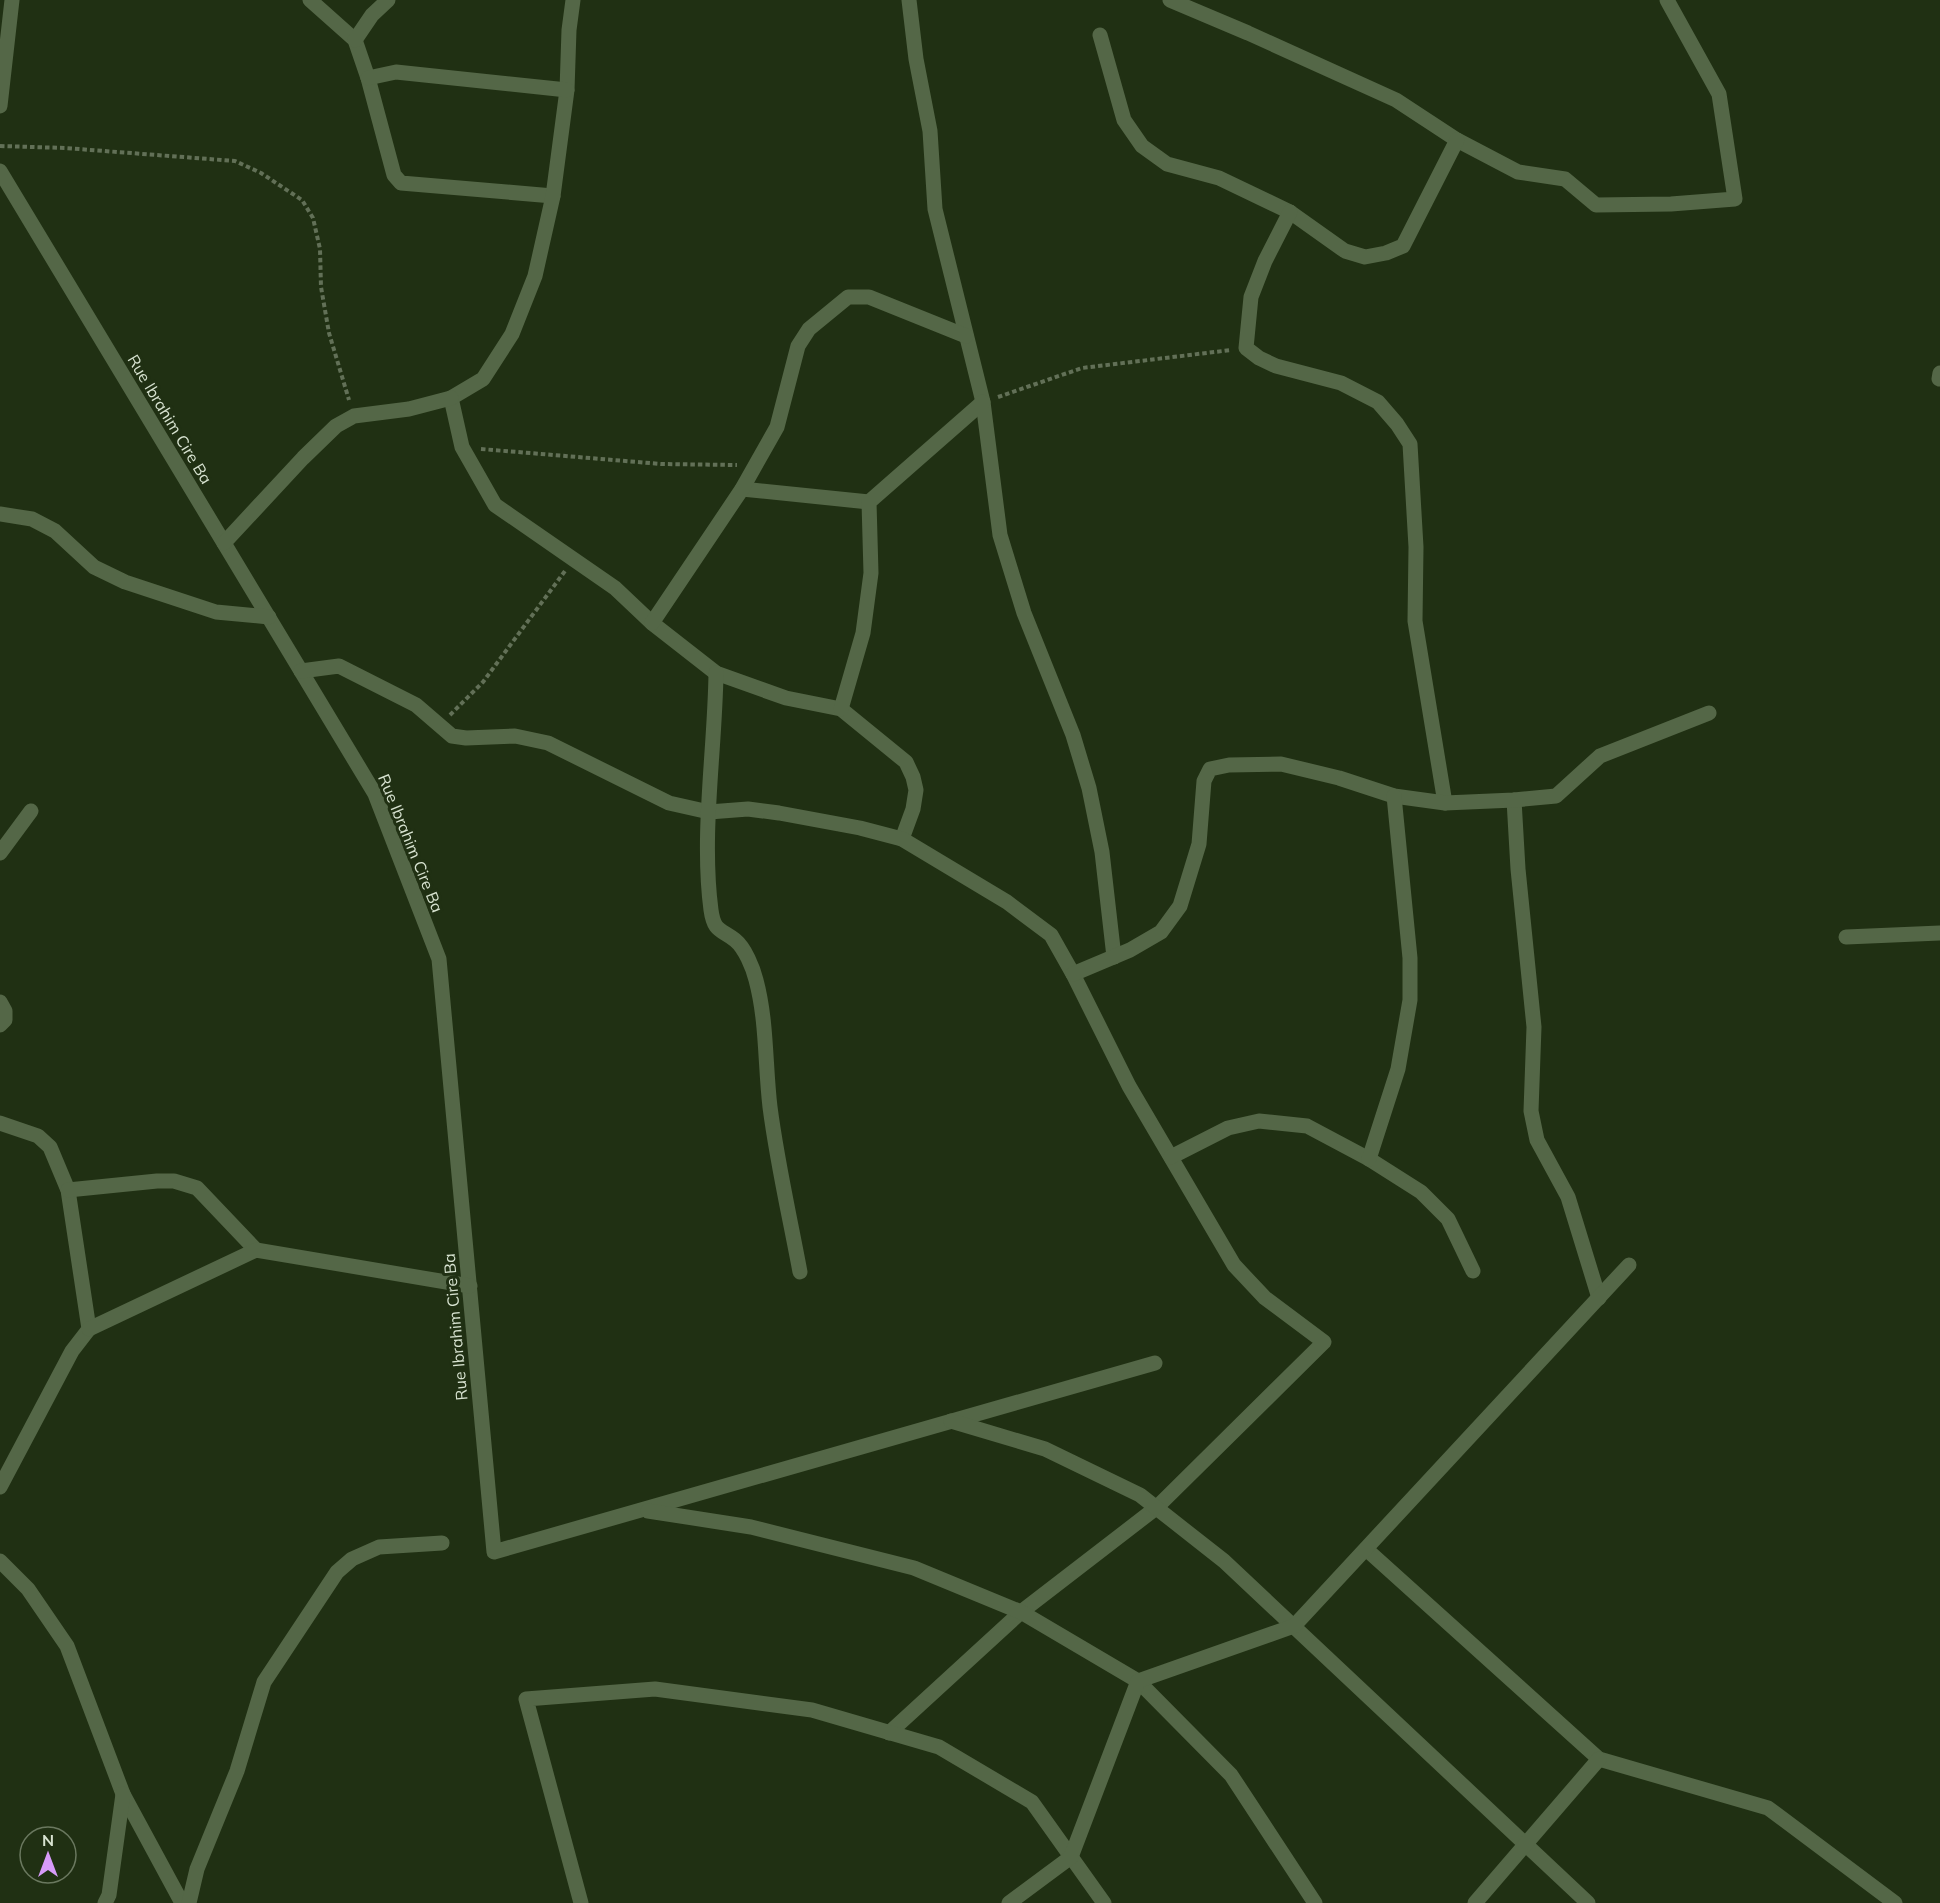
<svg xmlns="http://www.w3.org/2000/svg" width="1940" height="1903" viewBox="0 0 1940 1903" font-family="Mulish,sans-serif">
<rect width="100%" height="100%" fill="#203013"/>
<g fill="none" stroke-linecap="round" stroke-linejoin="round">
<g stroke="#627057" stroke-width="4" stroke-dasharray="4.5 3" stroke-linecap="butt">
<path d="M0 146 65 148 235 161 261 173 302 200 313 218 320 249 321 287 329 333 349 400"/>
<path d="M998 397 1082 368 1231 350"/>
<path d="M481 449 661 464 737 465"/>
<path d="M450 715 483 682 565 571"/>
</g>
<g stroke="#546747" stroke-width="15">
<path d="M310 0 355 40 368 78 394 175 401 183 553 196"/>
<path d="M573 0 569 30 567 90 553 196 535 276 512 334 483 379 451 398 462 447 495 505 615 588 652 623 716 673 786 698 841 709 906 762 913 777 916 790 913 809 902 839"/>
<path d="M909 0 916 59 930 131 935 209 983 402 1000 535 1024 613 1073 735 1089 788 1102 852 1114 957"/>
<path d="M1170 0 1248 33 1396 100 1457 140 1518 172 1565 179 1596 205 1671 204 1735 199 1719 94 1667 0"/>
<path d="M1100 35 1124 120 1142 146 1167 164 1219 178 1290 212 1345 251 1365 257 1386 253 1403 246 1457 140"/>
<path d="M355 40 372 15 388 0"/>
<path d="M368 78 396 72 567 90"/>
<path d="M0 106 12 0"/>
<path d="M0 171 375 794 439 959 494 1552 1155 1363"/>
<path d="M1290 212 1265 261 1251 297 1246 348 1259 358 1276 366 1341 383 1378 402 1397 424 1410 444 1416 547 1415 621 1445 803"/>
<path d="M1939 379 1940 373"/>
<path d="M742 489 869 502"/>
<path d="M0 514 32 519 55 531 94 567 125 582 216 612 269 617"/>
<path d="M224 543 303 458 336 426 354 416 409 409 451 398"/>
<path d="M652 623 742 489 777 427 798 346 809 329 848 297H869L966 336"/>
<path d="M301 671 339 666 416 705 452 736 466 738 515 736 548 743 669 803 709 812 748 809 779 813 860 828 902 839 1007 902 1051 935 1073 974 1129 1086 1234 1265 1265 1298 1324 1342 1156 1508 1021 1612 889 1733"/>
<path d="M716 673C715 750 701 834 711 910 714 932 721 929 735 940 745 948 753 968 756 980 767 1021 765 1065 770 1107 777 1162 790 1218 800 1272"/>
<path d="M841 709 863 633 871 573 869 502 983 402"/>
<path d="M1514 800 1518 869 1534 1027 1531 1111 1537 1140 1568 1197 1599 1298"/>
<path d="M0 853 31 811"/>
<path d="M1846 937 1940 933"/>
<path d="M1073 974 1130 950 1161 932 1180 906 1199 844 1204 781 1210 769 1229 765 1281 764 1339 778 1394 796 1445 803 1514 800 1556 796 1600 756 1709 713"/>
<path d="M0 1002 5 1011V1020L0 1025"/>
<path d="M0 1123 38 1136 50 1147 68 1190 89 1329 72 1351 0 1487"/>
<path d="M1171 1157 1228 1128 1259 1121 1307 1126 1369 1159 1421 1192 1448 1219 1473 1271"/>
<path d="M1369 1159 1398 1069 1410 1000V958L1394 796"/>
<path d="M68 1190 157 1181H174L197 1188 256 1250"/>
<path d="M89 1329 256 1250 470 1286"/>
<path d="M951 1421 1045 1449 1140 1495 1224 1561 1588 1903"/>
<path d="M648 1511 751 1527 914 1568 1021 1612 1138 1681 1231 1775 1315 1903"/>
<path d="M1366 1549 1599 1759 1768 1808 1895 1903"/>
<path d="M0 1561 28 1589 67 1646 123 1794 182 1903"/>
<path d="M105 1903 109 1895 123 1794"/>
<path d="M189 1903 197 1869 237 1771 264 1682 337 1572 352 1559 379 1547 442 1543"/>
<path d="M581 1903 526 1699 655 1689 812 1710 939 1747 1032 1802 1104 1903"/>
<path d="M1009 1903 1071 1857 1138 1681 1294 1626 1629 1265"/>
<path d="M1475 1903 1599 1759"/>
</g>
</g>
<g text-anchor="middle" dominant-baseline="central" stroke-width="6" stroke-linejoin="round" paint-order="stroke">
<g font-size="16" fill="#d8e3d1" stroke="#203013">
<text transform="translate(170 419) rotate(59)">Rue Ibrahim Cire Ba</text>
<text transform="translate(411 843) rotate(68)">Rue Ibrahim Cire Ba</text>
<text transform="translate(455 1327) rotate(-95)">Rue Ibrahim Cire Ba</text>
</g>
</g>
<g transform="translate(48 1855)"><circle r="28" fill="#203013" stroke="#6a785f" stroke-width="1.5"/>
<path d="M0-4.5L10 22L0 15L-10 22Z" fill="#d79bf9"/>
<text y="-9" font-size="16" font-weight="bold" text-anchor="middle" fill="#d8e3d1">N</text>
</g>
</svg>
